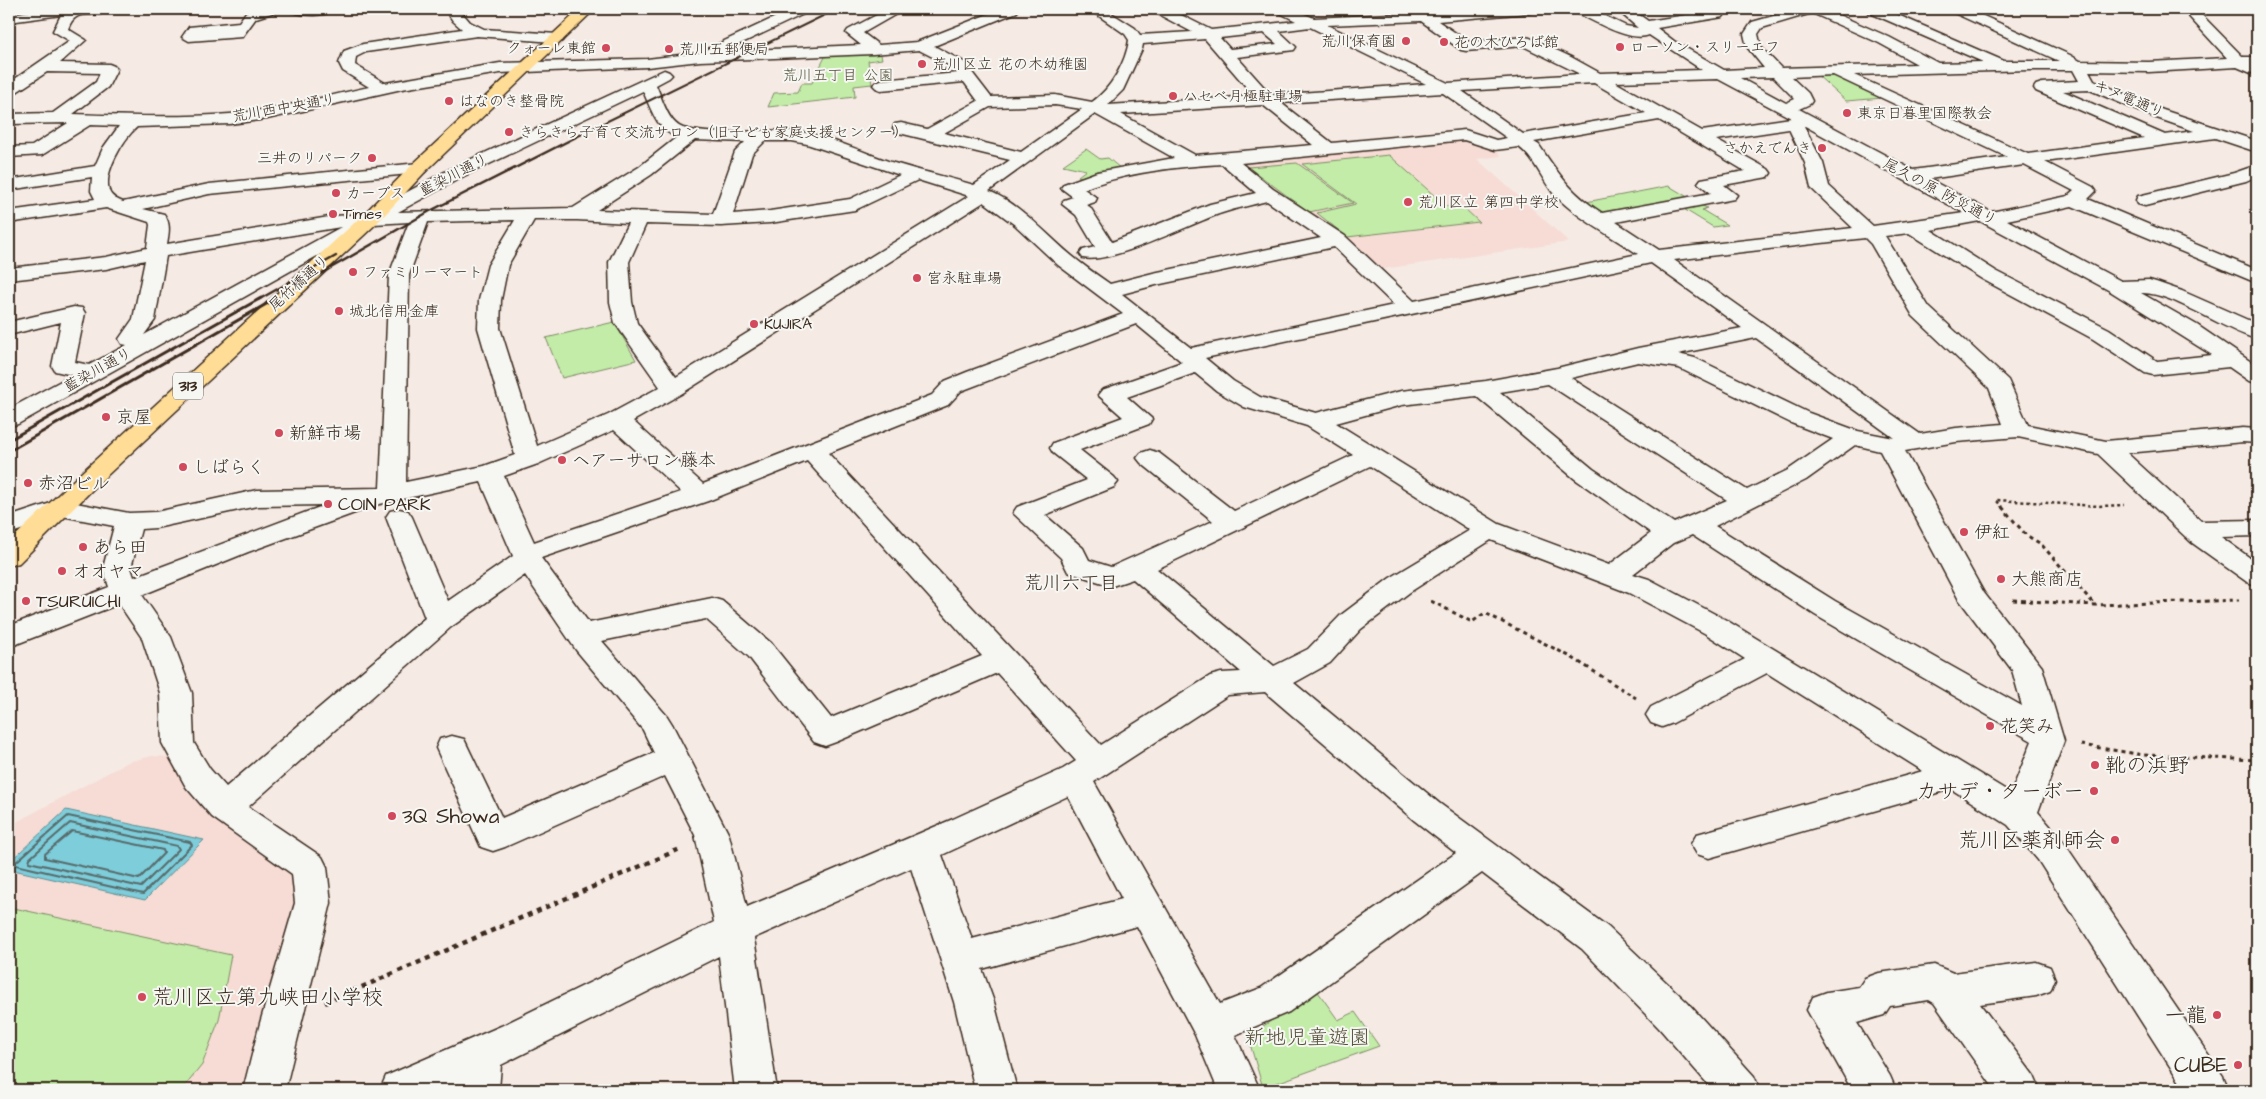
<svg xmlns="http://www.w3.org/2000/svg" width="2266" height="1099" viewBox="0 0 2266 1099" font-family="'Architects Daughter','Klee One',sans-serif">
<rect width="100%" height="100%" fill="#f6eae5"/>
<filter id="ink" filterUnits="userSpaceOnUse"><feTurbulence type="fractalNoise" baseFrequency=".02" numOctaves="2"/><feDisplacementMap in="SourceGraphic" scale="10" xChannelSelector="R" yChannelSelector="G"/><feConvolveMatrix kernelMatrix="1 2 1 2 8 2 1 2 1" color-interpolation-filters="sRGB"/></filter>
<g filter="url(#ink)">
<g fill="#f6dcd5">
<path d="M1467 137 1494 148 1501 156 1477 159 1569 242 1376 270 1343 240 1240 164 1242 160Z"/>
<path d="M152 756 171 757 295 875 302 903 250 1090H9V826L128 762Z"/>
</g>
<g fill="#c2eca8" stroke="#7e8b63">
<path d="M880 51 882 59 868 61 872 84 854 86 855 97 768 107 774 93 798 92 802 83H812L827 53Z"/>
<path d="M1817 75H1836L1883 98 1846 101Z"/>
<path d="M1086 149 1100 159 1108 158 1121 169 1080 177 1078 176 1086 170 1063 165Z"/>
<path d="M1389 155 1446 206 1463 207 1479 222 1347 237 1317 213 1356 204 1302 164Z"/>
<path d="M1297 163 1353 203 1309 212 1248 167Z"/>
<path d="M1669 186 1691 199 1607 215 1586 202Z"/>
<path d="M1701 205 1707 208 1702 210 1727 225 1713 227 1682 208Z"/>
<path d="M614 322 636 360 562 378 546 338Z"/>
<path d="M9 907 231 955 219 1020 202 1065 182 1090H9Z"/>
<path d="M1316 989 1338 1020 1355 1012 1379 1046 1263 1088 1248 1037Z"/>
</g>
<path fill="#7ecddb" stroke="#638c8f" d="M66 810 204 840 145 900 9 869V862Z"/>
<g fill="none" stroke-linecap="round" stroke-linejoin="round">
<g stroke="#566b6a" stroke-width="2">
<path d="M68 816 190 842 192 845 143 894 16 865V862Z"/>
<path d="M70 823 177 846 179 849 141 887 29 862 30 858Z"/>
<path d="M72 831 163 850 164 853 139 879 45 858V854Z"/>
</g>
<g stroke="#3b2a1e" stroke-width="3">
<g id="minor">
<path d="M47 9H109C96 23 77 3 68 29L86 40 60 63 109 64 114 66 117 69 108 87 73 114C125 116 177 118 230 114 277 110 323 97 369 87L343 71 339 63 344 51 363 44 462 29 453 21 445 9H459L470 22 484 29 557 34 564 38 562 41 553 42 477 36 366 52 356 57 355 65 385 83 500 63 647 59 705 52 707 49 793 9H810L808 12 725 51 861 45 846 33 848 30 888 9H905L863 33 879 45 917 42 1001 9H1019L1017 12 934 46 964 62 991 97 1055 95 1092 102C1111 89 1126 62 1129 40L1125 34 1089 9H1105L1135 28 1140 35 1192 32 1154 12 1152 9H1169L1211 30 1296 21 1278 12 1276 9H1293L1314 18 1488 9H1535L1533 12 1528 13 1438 21 1469 42 1525 37 1530 38 1571 57 1600 73 1702 70 1649 35C1630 43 1592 20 1575 12L1573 9H1590L1626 26 1638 28 1616 9H1631L1648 21 1718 10 1723 11 1725 14 1723 17 1657 28 1674 41 1724 70 1764 68 1747 47 1744 34 1752 22 1798 9H1825L1889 37 1938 63 1983 62 1868 12 1866 9H1884L2004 61H2059L1952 12 1950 9H1968L2070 55 2080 61 2149 62 2227 58 2182 9H2196L2243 57H2257L2256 71 2251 73 2237 67 2149 72 2089 71 2094 80 2122 93 2163 110 2257 141V152L2215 138 2045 162 2093 187 2096 191 2088 199 2257 270V283L2072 206 2007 220 2121 281 2149 280 2156 282 2182 291 2257 324V339C2225 331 2170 291 2141 293L2197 325 2257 366V383L2249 381 2229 367 2153 375 2145 373 2093 339 1982 279 1909 233 1885 236 1929 307 2008 380 2028 425 2106 441 2243 428 2257 429V443L2243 442 2127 453 2201 521 2257 520V536L2221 537 2257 563V585L2247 582 2191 542 2098 454 2018 437 1956 442 1905 451 1984 593 2042 667 2064 741 2038 812 2062 840 2223 1076 2229 1090H2185L2038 860 2008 825 1951 789 1709 858 1697 854 1691 844 1697 834 1923 771 1767 673 1673 723 1662 727 1651 723 1646 715 1651 707 1745 659 1706 634 1629 593 1491 540 1410 592 1361 629 1330 663 1294 683 1439 803 1608 927 1687 1002 1754 1076 1760 1090H1713L1659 1028 1582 949 1482 873 1289 1012 1235 1035 1260 1090H1218L1195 1035 1137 926 982 969 994 1002 1017 1090H975L954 1002 911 868 754 938 777 1090H735L719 956 501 1065 499 1090H457L458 1085 445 1090H380L386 1076 501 1026 714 922 695 835 665 776 505 847 493 851 481 847 436 748 440 739 452 736 464 739 502 818 654 753 643 730 576 650 525 575 451 627 248 807 322 857 327 867 331 903 285 1090H243L260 1023 295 903 292 874 212 817 186 787 162 743 160 693 142 638 119 604 9 647V626L109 587 103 568 114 526 62 516 9 534V517L60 500 129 513 156 512 257 490 380 488 389 275 409 222 374 224 18 424 9 426V409L72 375 55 371 52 366 61 322 9 335V322L74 307 82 308 85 313 75 362 89 365 127 345 122 344 119 339 133 319 145 260 106 269 9 280V268L106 257 147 248 150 225 149 222 106 208 9 223V211L95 199 91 191 92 177 9 190V180L95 166 103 148 119 126 90 125 42 155 9 157V147L32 146 68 123 9 124V114L53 113 96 82 100 73 47 72 15 93 9 95V83L70 41 53 31 61 15 9 22V14ZM1812 13 1879 43 1917 64 1781 68 1761 47 1758 34 1762 28ZM1421 21 1461 50 1466 51 1523 46 1580 74 1448 83 1327 25ZM1310 27 1426 84 1271 95 1237 57 1294 50 1296 47 1279 31ZM1264 33 1277 44 1230 49 1220 38ZM1205 39 1254 96 1108 105 1123 90 1142 49 1143 44ZM919 50 954 68 958 73 881 80 876 82 873 85 876 88 881 90 964 82 978 101 927 129 901 123 895 124 893 128 895 132 1010 160 974 185C947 177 920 171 894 163 861 152 828 135 793 131 759 128 716 138 683 128 668 123 662 98 656 85L669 78 672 75 669 72 664 70 452 168 366 214 335 216 167 244C169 232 171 224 164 214L143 209 209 194 419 173 425 172 428 168 425 164 419 163 209 184 123 202C118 200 113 198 110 193 101 175 124 138 137 127L230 124 267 119 402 89 500 73 647 67 700 61 873 54ZM2029 70H2073L2079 81 2042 83 2036 85 2034 88 2036 91 2144 138 2028 154 1854 75ZM1833 75 2007 157 1913 170 1799 109 1810 104 1812 101 1808 93 1791 77ZM1773 77 1795 99 1786 103 1740 78ZM1718 79 1791 118 1702 131 1615 82ZM1594 83 1646 113 1523 134 1462 91ZM2090 90 2151 116 2194 131 2165 135 2063 91ZM643 91C651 109 657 130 677 137L639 167 573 208 398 212 464 176ZM1443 93 1507 138 1496 140 1465 130 1332 143 1281 103ZM1055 105 1082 109 1021 152 944 133 990 107ZM1263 105 1313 145 1195 155 1121 114ZM1095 114 1174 158 1097 172 1064 184 1061 188 1073 197 1064 200 1062 204 1076 215 1095 247 1083 250 1080 254 1083 258C1111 265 1191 223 1222 213 1237 208 1252 205 1267 201L1321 238 1153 273 1110 284C1097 275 1084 266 1072 256 1045 234 1022 205 989 191ZM1659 120 1745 171 1701 179 1698 183 1711 193 1602 213C1570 192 1560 176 1539 145L1534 142ZM1804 126H1805L1964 213 1873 226 1829 186 1823 163ZM1789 129 1805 163 1811 188 1853 228 1659 250 1616 222 1734 199 1737 195 1724 185 1768 177 1771 173 1768 169 1716 140ZM695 140 745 142 735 152 713 214 597 210 651 175ZM1464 140 1495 150 1519 147C1534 158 1541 178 1553 193 1576 218 1610 235 1638 254L1414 301 1345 236 1273 189 1241 163ZM765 141H792L807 144 900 175 850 199 770 211 733 214 752 154ZM1222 164 1256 193 1210 204 1112 242 1090 207 1086 205 1095 202 1097 198 1084 189C1121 173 1182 166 1222 164ZM2024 165 2074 191 2068 196 1991 212 1929 179ZM918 180 969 196 676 377 637 323 632 302 629 262 646 224 721 226 770 223 855 210ZM984 202 1015 225 1058 265 1123 314 967 372 945 381 932 395 703 484 633 421 681 394ZM515 220 488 265 479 300 478 328 515 455 484 466 406 482 409 275 428 222ZM534 220H577L628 223 609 262 610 302 615 323 660 387 608 415 537 446 500 328 501 300 508 265ZM1980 221 2110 291 2212 355 2157 361 2109 329 1996 271 1931 230ZM341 227 144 335 155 320 166 256ZM1865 238 1871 244 1913 316 1989 388 2003 424 1956 428 1920 434 1674 260ZM1334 247 1394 305 1191 348 1122 294 1156 285ZM1651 263 1742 328 1638 348 1557 368 1486 381 1401 391 1316 413 1260 397 1233 381 1205 358ZM1136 324 1182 362 1102 390 1098 395 1123 417 1053 443 1050 448 1053 453 1087 480 1017 507 1013 513 1061 558 1068 572 1112 586 1133 579 1241 672 1221 673 1210 676 1101 745 828 453 948 405 961 391ZM1756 338 1894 438 1858 431 1809 413 1695 358 1678 354ZM1638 362 1679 368 1791 423 1833 439 1788 470 1747 490 1571 378ZM1195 373 1217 391 1244 407 1307 426 1353 455 1234 511 1159 453 1150 450 1141 453 1137 458 1141 463 1213 521 1111 567 1089 560 1083 548 1045 515 1114 487 1118 482 1114 477 1080 450 1149 424 1152 419 1127 397ZM1548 384 1727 500 1674 523 1593 469 1500 392ZM1476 396 1575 479 1651 533 1609 565 1499 524 1336 423 1402 405ZM614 430 681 492 534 542 504 476 538 464ZM1855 445 1880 451 1958 598 2012 670 2022 706 1835 601 1715 526 1806 480ZM807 461 982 656 831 718 771 643 722 601 712 598 589 623 541 558 708 501ZM1370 466 1470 530 1390 578 1341 615 1308 649 1274 666 1157 569ZM481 482 513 556 448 601 412 517 408 511 399 509 390 511 386 517 425 618 226 787 210 769 194 743 192 693 171 637 142 595 248 552 363 510 367 505H375ZM325 505 134 577 131 568 141 529 156 528 257 506ZM1692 535 1815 615 2032 741 2011 793 1726 620 1649 579 1633 574 1673 543ZM706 619 749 657 814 742 825 746 836 742 997 673 1076 761 1063 769 953 819 747 907 729 835 672 724 667 716 602 641ZM1265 692 1415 821 1456 853 1261 988 1220 1004 1094 782 1228 695ZM1068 796 1122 899 972 939 942 855Z"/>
<path d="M257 9H277L275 12 256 18 242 37 189 41 182 37 189 27 239 22 246 12Z"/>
<path d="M289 9H334C325 18 303 15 291 12Z"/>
<path d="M2257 165V176L2246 181 2145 206 2138 204 2136 200 2138 196 2234 173Z"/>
<path d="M2036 962 2050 967 2055 979 2050 991 2036 996 1980 1004 2034 1076 2040 1090H1995L1934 1003 1929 1000 1890 1006 1884 1015 1857 1023 1890 1076 1896 1090H1852L1807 1010 1813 997 1827 992 1859 987 1865 978 1879 973 1934 965 1953 973Z"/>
</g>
</g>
<g stroke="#3b2a1e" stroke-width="3">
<path id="major" d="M580 9H595L425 172 377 223 100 482 19 563 9 566V542L82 472 363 215 413 164Z"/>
</g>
<path stroke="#3b2a1e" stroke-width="2.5" stroke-dasharray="3 3" stroke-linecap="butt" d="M2003 508 1996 500 2099 506 2124 505"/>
<g stroke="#3b2a1e" stroke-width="3" stroke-dasharray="4 4" stroke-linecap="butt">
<path d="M2002 507 2026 535 2041 544 2095 605"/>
<path d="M2013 600 2095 605 2239 600"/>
<path d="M1431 601 1472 622 1485 613 1571 657 1636 698"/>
<path d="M2081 745 2144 755 2257 760"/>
</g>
<path stroke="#3b2a1e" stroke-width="4.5" stroke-dasharray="5 5" stroke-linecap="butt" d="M325 1003 680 849"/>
<use href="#minor" fill="#f6f6f2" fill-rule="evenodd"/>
<use href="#major" fill="#ffdd96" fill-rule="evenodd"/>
<path stroke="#3b2a1e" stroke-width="2" d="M583 133 837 9"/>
<g stroke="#3b2a1e" stroke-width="2.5">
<path d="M258 300 336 256"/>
<path d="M275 300 430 211 586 132"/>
</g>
<g stroke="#3b2a1e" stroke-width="3">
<path d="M9 440 261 298"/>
<path d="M9 451 277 298"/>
</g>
</g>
</g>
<g fill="#d1495b" stroke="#f6f6f2" stroke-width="2">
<circle cx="1406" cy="41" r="5"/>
<circle cx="1444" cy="42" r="5"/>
<circle cx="1620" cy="47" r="5"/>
<circle cx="606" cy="48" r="5"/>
<circle cx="669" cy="49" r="5"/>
<circle cx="922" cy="64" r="5"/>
<circle cx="1173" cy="96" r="5"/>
<circle cx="449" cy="101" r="5"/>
<circle cx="1847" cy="113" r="5"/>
<circle cx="509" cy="132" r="5"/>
<circle cx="1822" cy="148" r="5"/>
<circle cx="372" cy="158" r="5"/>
<circle cx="336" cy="193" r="5"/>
<circle cx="1408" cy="202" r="5"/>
<circle cx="333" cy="214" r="5"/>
<circle cx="353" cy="272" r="5"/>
<circle cx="917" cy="278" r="5"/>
<circle cx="339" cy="311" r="5"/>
<circle cx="754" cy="324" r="5"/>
<circle cx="106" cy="417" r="5"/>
<circle cx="279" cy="433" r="5"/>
<circle cx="562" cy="460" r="5"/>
<circle cx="183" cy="467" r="5"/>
<circle cx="28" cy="483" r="5"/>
<circle cx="328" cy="504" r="5"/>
<circle cx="1964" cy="532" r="5"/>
<circle cx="83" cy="547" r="5"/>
<circle cx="62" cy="571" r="5"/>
<circle cx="2001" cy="579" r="5"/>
<circle cx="26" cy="601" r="5"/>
<circle cx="1990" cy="726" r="5"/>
<circle cx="2095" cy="765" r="5"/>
<circle cx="2094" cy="791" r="5"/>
<circle cx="392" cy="816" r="5"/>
<circle cx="2115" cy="840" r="5"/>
<circle cx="142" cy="997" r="5"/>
<circle cx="2217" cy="1015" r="5"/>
<circle cx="2238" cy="1065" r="5"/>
</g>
<g text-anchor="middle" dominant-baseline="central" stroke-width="4" stroke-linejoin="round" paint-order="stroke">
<g font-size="15" fill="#3b2a1e" stroke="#f6f6f2" text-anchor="start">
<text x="1396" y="41" text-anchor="end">荒川保育園</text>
<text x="1454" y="42">花の木ひろば館</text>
<text x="1630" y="47">ローソン・スリーエフ</text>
<text x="596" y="48" text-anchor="end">クォーレ東館</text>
<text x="679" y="49">荒川五郵便局</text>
<text x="932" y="64">荒川区立 花の木幼稚園</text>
<text x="1183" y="96">ハセベ月極駐車場</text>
<text x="459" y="101">はなのき整骨院</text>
<text x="1857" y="113">東京日暮里国際教会</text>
<text x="519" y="132">きらきら子育て交流サロン（旧子ども家庭支援センター）</text>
<text x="1812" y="148" text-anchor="end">さかえでんき</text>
<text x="362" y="158" text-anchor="end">三井のリパーク</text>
<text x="346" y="193">カーブス</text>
<text x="1418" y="202">荒川区立 第四中学校</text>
<text x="343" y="214">Times</text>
<text x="363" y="272">ファミリーマート</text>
<text x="927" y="278">宮永駐車場</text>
<text x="349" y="311">城北信用金庫</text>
<text x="764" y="324">KUJIRA</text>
</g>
<g font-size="15" fill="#56513a" stroke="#f6f6f2">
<text x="838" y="75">荒川五丁目 公園</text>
</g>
<g font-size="15" fill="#3b2a1e" stroke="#f6f6f2">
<text transform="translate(2129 99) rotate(23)">キヌ電通り</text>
<text transform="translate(284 108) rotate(-10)">荒川西中央通り</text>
<text transform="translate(454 175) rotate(-27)">藍染川通り</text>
<text transform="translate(1940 192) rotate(28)">尾久の原 防災通り</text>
<text transform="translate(299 283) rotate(-42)">尾竹橋通り</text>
<text transform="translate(98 370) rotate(-29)">藍染川通り</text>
</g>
<rect fill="#f6f6f2" stroke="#73675e" stroke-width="1" x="173" y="372.5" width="30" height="27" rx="4"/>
<g font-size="16" font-weight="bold" fill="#3b2a1e">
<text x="188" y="386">313</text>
</g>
<g font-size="18" fill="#3b2a1e" stroke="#f6f6f2" text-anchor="start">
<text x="116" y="417">京屋</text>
<text x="289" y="433">新鮮市場</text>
<text x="572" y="460">ヘアーサロン藤本</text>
<text x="193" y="467">しばらく</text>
<text x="38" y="483">赤沼ビル</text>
<text x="338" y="504">COIN PARK</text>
<text x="1974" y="532">伊紅</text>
<text x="93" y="547">あら田</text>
<text x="72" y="571">オオヤマ</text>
<text x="2011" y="579">大熊商店</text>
<text x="36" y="601">TSURUICHI</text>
<text x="2000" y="726">花笑み</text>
</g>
<g font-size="19" fill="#3b2a1e" stroke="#f6f6f2">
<text x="1071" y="583">荒川六丁目</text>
</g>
<g font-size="21" fill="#3b2a1e" stroke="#f6f6f2" text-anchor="end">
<text x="2105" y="765" text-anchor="start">靴の浜野</text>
<text x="2084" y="791">カサデ・ターボー</text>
<text x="402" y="816" text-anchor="start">3Q Showa</text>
<text x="2105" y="840">荒川区薬剤師会</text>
<text x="152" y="997" text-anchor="start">荒川区立第九峡田小学校</text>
<text x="2207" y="1015">一龍</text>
<text x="2228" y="1065">CUBE</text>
</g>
<g font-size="21" fill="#56513a" stroke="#f6f6f2">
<text x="1307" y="1037">新地児童遊園</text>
</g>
</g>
<rect width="2266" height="1099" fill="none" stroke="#f6f6f2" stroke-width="30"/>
<rect x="15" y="15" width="2236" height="1069" fill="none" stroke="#3b2a1e" stroke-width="2" filter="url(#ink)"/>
</svg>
